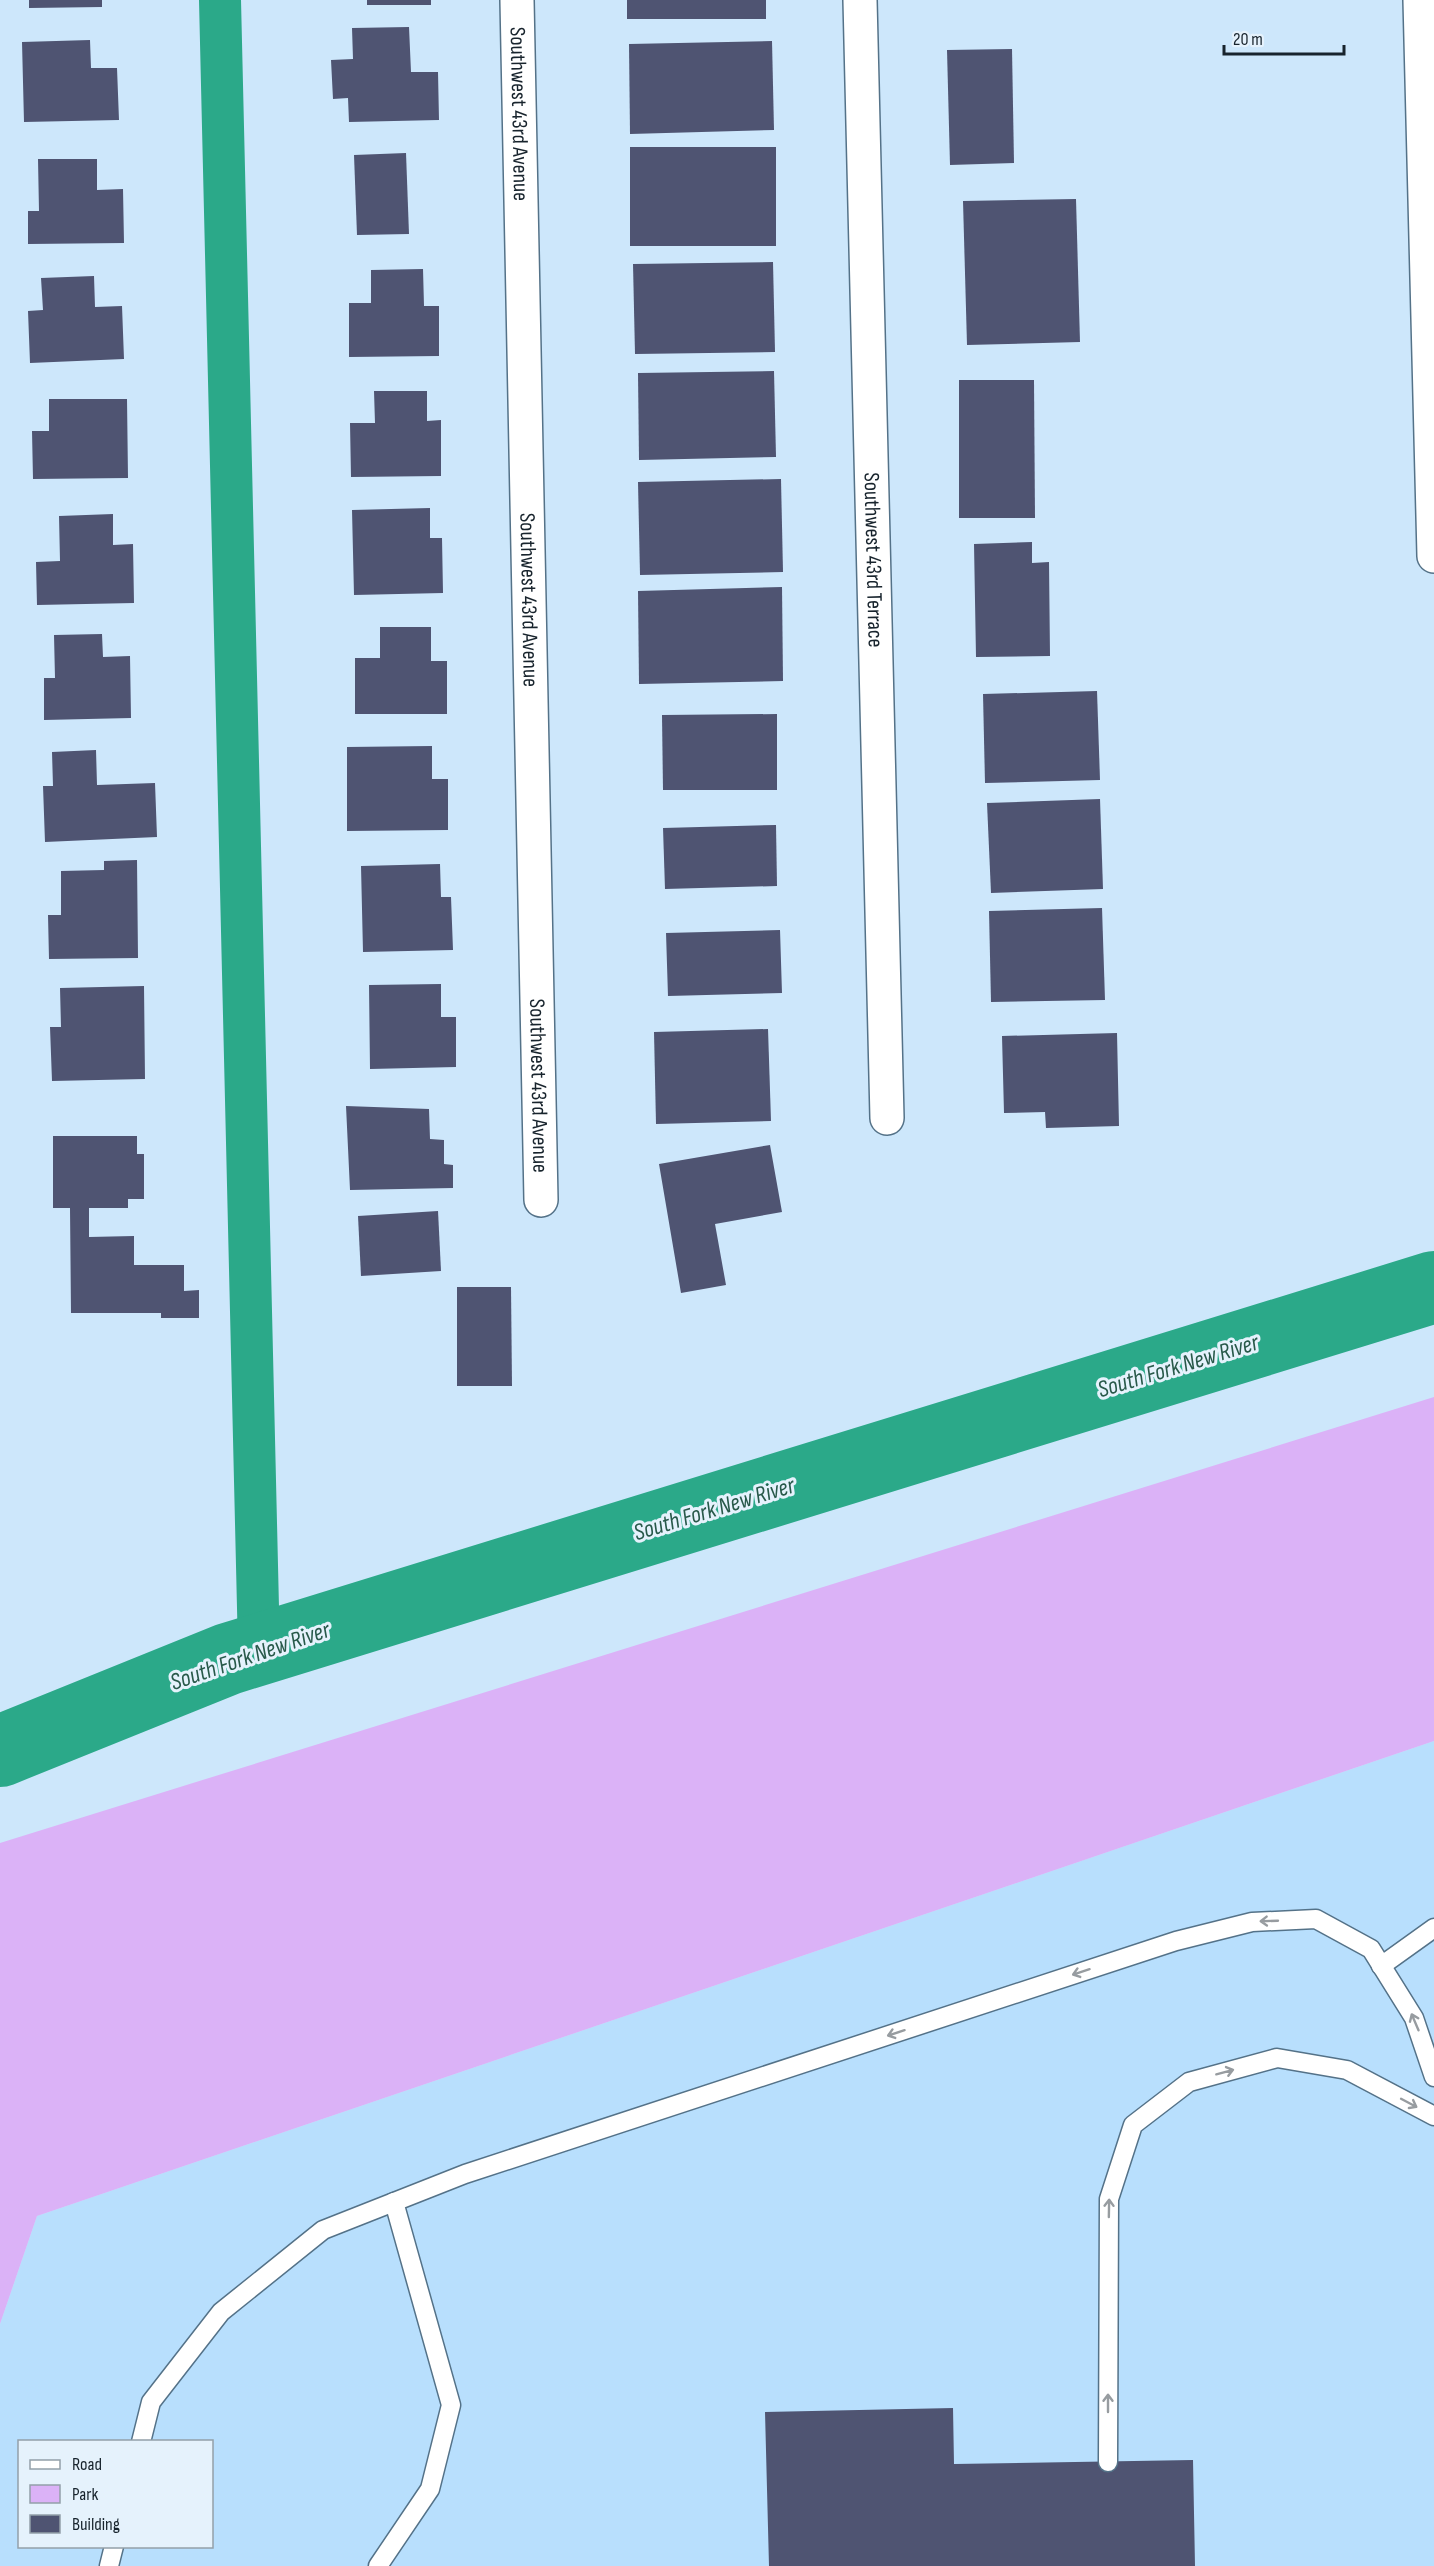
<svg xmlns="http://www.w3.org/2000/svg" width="1434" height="2566" viewBox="0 0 1434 2566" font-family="'Sofia Sans Condensed',sans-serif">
<rect width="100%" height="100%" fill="#cde7fb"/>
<path fill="#b8dffd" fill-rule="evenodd" d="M1434 1741V2566H0V2324L37 2216ZM20 2442H212V2546H20Z"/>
<path fill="#dbb2f7" d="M1434 1397V1741L37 2216 0 2324V1843Z"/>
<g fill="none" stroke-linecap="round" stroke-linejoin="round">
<path stroke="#2ba989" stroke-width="42" d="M220 0 259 1650"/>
<path stroke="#2ba989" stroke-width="72" d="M0 1751 228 1659 1434 1287"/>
</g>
<g fill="#4f5472">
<path d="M29 0H102V7L29 8Z"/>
<rect x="367" y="0" width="64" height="5"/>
<rect x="627" y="0" width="139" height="19"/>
<path d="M409 27 411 72H438L439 120 349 122 348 98 333 99 331 60 353 59 352 28Z"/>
<path d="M90 40 91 68H117L119 120 24 122 22 42Z"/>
<path d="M772 41 774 130 630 134 629 44Z"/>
<path d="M1012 49 1014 163 950 165 947 50Z"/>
<rect x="630" y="147" width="146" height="99"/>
<path d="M406 153 409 234 357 235 354 155Z"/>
<path d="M38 159H97V190L123 189 124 243 28 244V211H39Z"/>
<path d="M1076 199 1080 342 967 345 963 201Z"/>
<path d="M773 262 775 352 635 354 633 264Z"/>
<path d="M423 269 424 306H439V356L349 357V303H371V270Z"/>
<path d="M94 276 95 307 122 306 124 359 30 363 28 311 43 310 41 278Z"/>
<path d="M774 371 776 457 639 460 638 373Z"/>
<path d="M959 380H1034L1035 518H959Z"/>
<path d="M374 391H427V421L441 420V476L351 477 350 423H375Z"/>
<path d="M49 399H127L128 478 33 479 32 431H49Z"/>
<path d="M781 479 783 572 640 575 638 482Z"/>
<path d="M430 508V538H442L443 593 354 595 352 510Z"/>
<path d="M113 514V545L133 544 134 603 37 605 36 562 60 561 59 516Z"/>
<path d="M1032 542V563L1049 562 1050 656 976 657 974 544Z"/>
<path d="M782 587 783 681 639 684 638 591Z"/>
<path d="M380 627H431V661H447V714H355V658H380Z"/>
<path d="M102 634 103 657 130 656 131 718 44 720V678H55L54 635Z"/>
<path d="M1097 691 1100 780 985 783 983 694Z"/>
<path d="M777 714V790H663L662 715Z"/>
<path d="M432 746V779H448V830L347 831V747Z"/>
<path d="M96 750 97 785 155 783 157 837 45 842 43 786H53L52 752Z"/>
<path d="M1100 799 1103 889 991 893 987 803Z"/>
<path d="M776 825 777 886 665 889 663 828Z"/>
<path d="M137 860 138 958 49 959 48 915H61V871L104 870V861Z"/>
<path d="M440 864 441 897H451L453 950 363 952 361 866Z"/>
<path d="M1102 908 1105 1000 991 1002 989 911Z"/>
<path d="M780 930 782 993 668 996 666 933Z"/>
<path d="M441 984V1017H456V1067L370 1069 369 985Z"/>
<path d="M144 986 145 1079 52 1081 50 1027H61L60 988Z"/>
<path d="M768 1029 771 1121 656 1124 654 1032Z"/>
<path d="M1117 1033 1119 1126 1046 1128 1045 1112 1004 1113 1002 1036Z"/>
<path d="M346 1106 429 1109 430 1139 444 1140V1164L453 1165V1188L350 1190Z"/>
<path d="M53 1136H137V1154H144V1199H128V1208H89V1237L134 1236V1265H184V1291L199 1290V1318H161V1313H71L70 1208H53Z"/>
<path d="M770 1145 782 1212 715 1224 726 1285 681 1293 659 1164Z"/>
<path d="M438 1211 441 1271 361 1276 358 1216Z"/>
<path d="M457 1287H511L512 1386H457Z"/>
<path d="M953 2408 954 2464 1193 2460 1195 2566H769L765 2412Z"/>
</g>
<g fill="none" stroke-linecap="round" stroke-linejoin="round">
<g stroke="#547288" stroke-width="21">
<g id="lane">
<path d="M1381 1966 1434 1928"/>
<path d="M141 2442 151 2402 221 2312 323 2230 465 2174 1176 1941 1252 1922 1316 1919 1371 1949 1414 2018 1434 2077"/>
<path d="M1108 2462 1109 2199 1133 2125 1189 2082 1277 2058 1347 2070 1434 2116"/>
<path d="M109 2566 114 2546"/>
<path d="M378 2566 430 2489 451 2405 394 2202"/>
</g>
</g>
<g stroke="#547288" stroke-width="36">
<g id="street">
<path id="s1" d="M517 0 541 1200"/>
<path id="s2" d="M860 0 887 1118"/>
<path d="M1420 0 1434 556"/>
</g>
</g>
<use href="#lane" stroke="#fff" stroke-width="18"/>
<use href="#street" stroke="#fff" stroke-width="33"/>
</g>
<defs><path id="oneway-shaft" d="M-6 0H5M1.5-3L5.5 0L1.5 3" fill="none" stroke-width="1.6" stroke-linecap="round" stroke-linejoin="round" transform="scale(1.5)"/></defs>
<g stroke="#979ca0">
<use href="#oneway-shaft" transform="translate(1269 1921) rotate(178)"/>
<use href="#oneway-shaft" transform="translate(1081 1972) rotate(162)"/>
<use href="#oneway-shaft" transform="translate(1415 2022) rotate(-113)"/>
<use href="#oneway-shaft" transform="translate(896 2033) rotate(162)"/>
<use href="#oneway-shaft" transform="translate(1225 2072) rotate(-15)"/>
<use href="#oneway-shaft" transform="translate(1409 2103) rotate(28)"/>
<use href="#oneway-shaft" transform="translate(1109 2208) rotate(-89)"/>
<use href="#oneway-shaft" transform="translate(1108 2403) rotate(-90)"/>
</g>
<g text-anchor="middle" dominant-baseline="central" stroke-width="6" stroke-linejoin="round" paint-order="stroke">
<g font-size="22" fill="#18242d" stroke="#e5f2fc">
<text stroke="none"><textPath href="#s1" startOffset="114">Southwest 43rd Avenue</textPath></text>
<text stroke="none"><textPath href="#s2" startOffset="560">Southwest 43rd Terrace</textPath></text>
<text stroke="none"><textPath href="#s1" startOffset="600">Southwest 43rd Avenue</textPath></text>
<text stroke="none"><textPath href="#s1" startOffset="1086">Southwest 43rd Avenue</textPath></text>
</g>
<g font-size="24" font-style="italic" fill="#28594a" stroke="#e5f2fc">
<text transform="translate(1178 1366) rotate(-17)">South Fork New River</text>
<text transform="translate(714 1509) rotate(-17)">South Fork New River</text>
<text transform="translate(250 1656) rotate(-19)">South Fork New River</text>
</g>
</g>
<rect x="18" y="2440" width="195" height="108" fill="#e5f2fc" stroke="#93a0a9" stroke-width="1.5"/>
<rect x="30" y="2460" width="30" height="9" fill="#ffffff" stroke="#93a0a9" stroke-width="1.5"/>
<text x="72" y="2470" font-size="18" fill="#18242d">Road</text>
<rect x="30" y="2485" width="30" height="18" fill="#dbb2f7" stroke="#93a0a9" stroke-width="1.5"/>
<text x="72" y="2500" font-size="18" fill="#18242d">Park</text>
<rect x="30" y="2515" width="30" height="18" fill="#4f5472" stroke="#93a0a9" stroke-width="1.5"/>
<text x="72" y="2530" font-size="18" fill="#18242d">Building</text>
<path d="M1224 45v9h120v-9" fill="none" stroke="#18242d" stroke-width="3"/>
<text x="1233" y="45" font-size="18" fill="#18242d" stroke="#e5f2fc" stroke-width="4.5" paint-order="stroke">20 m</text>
</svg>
